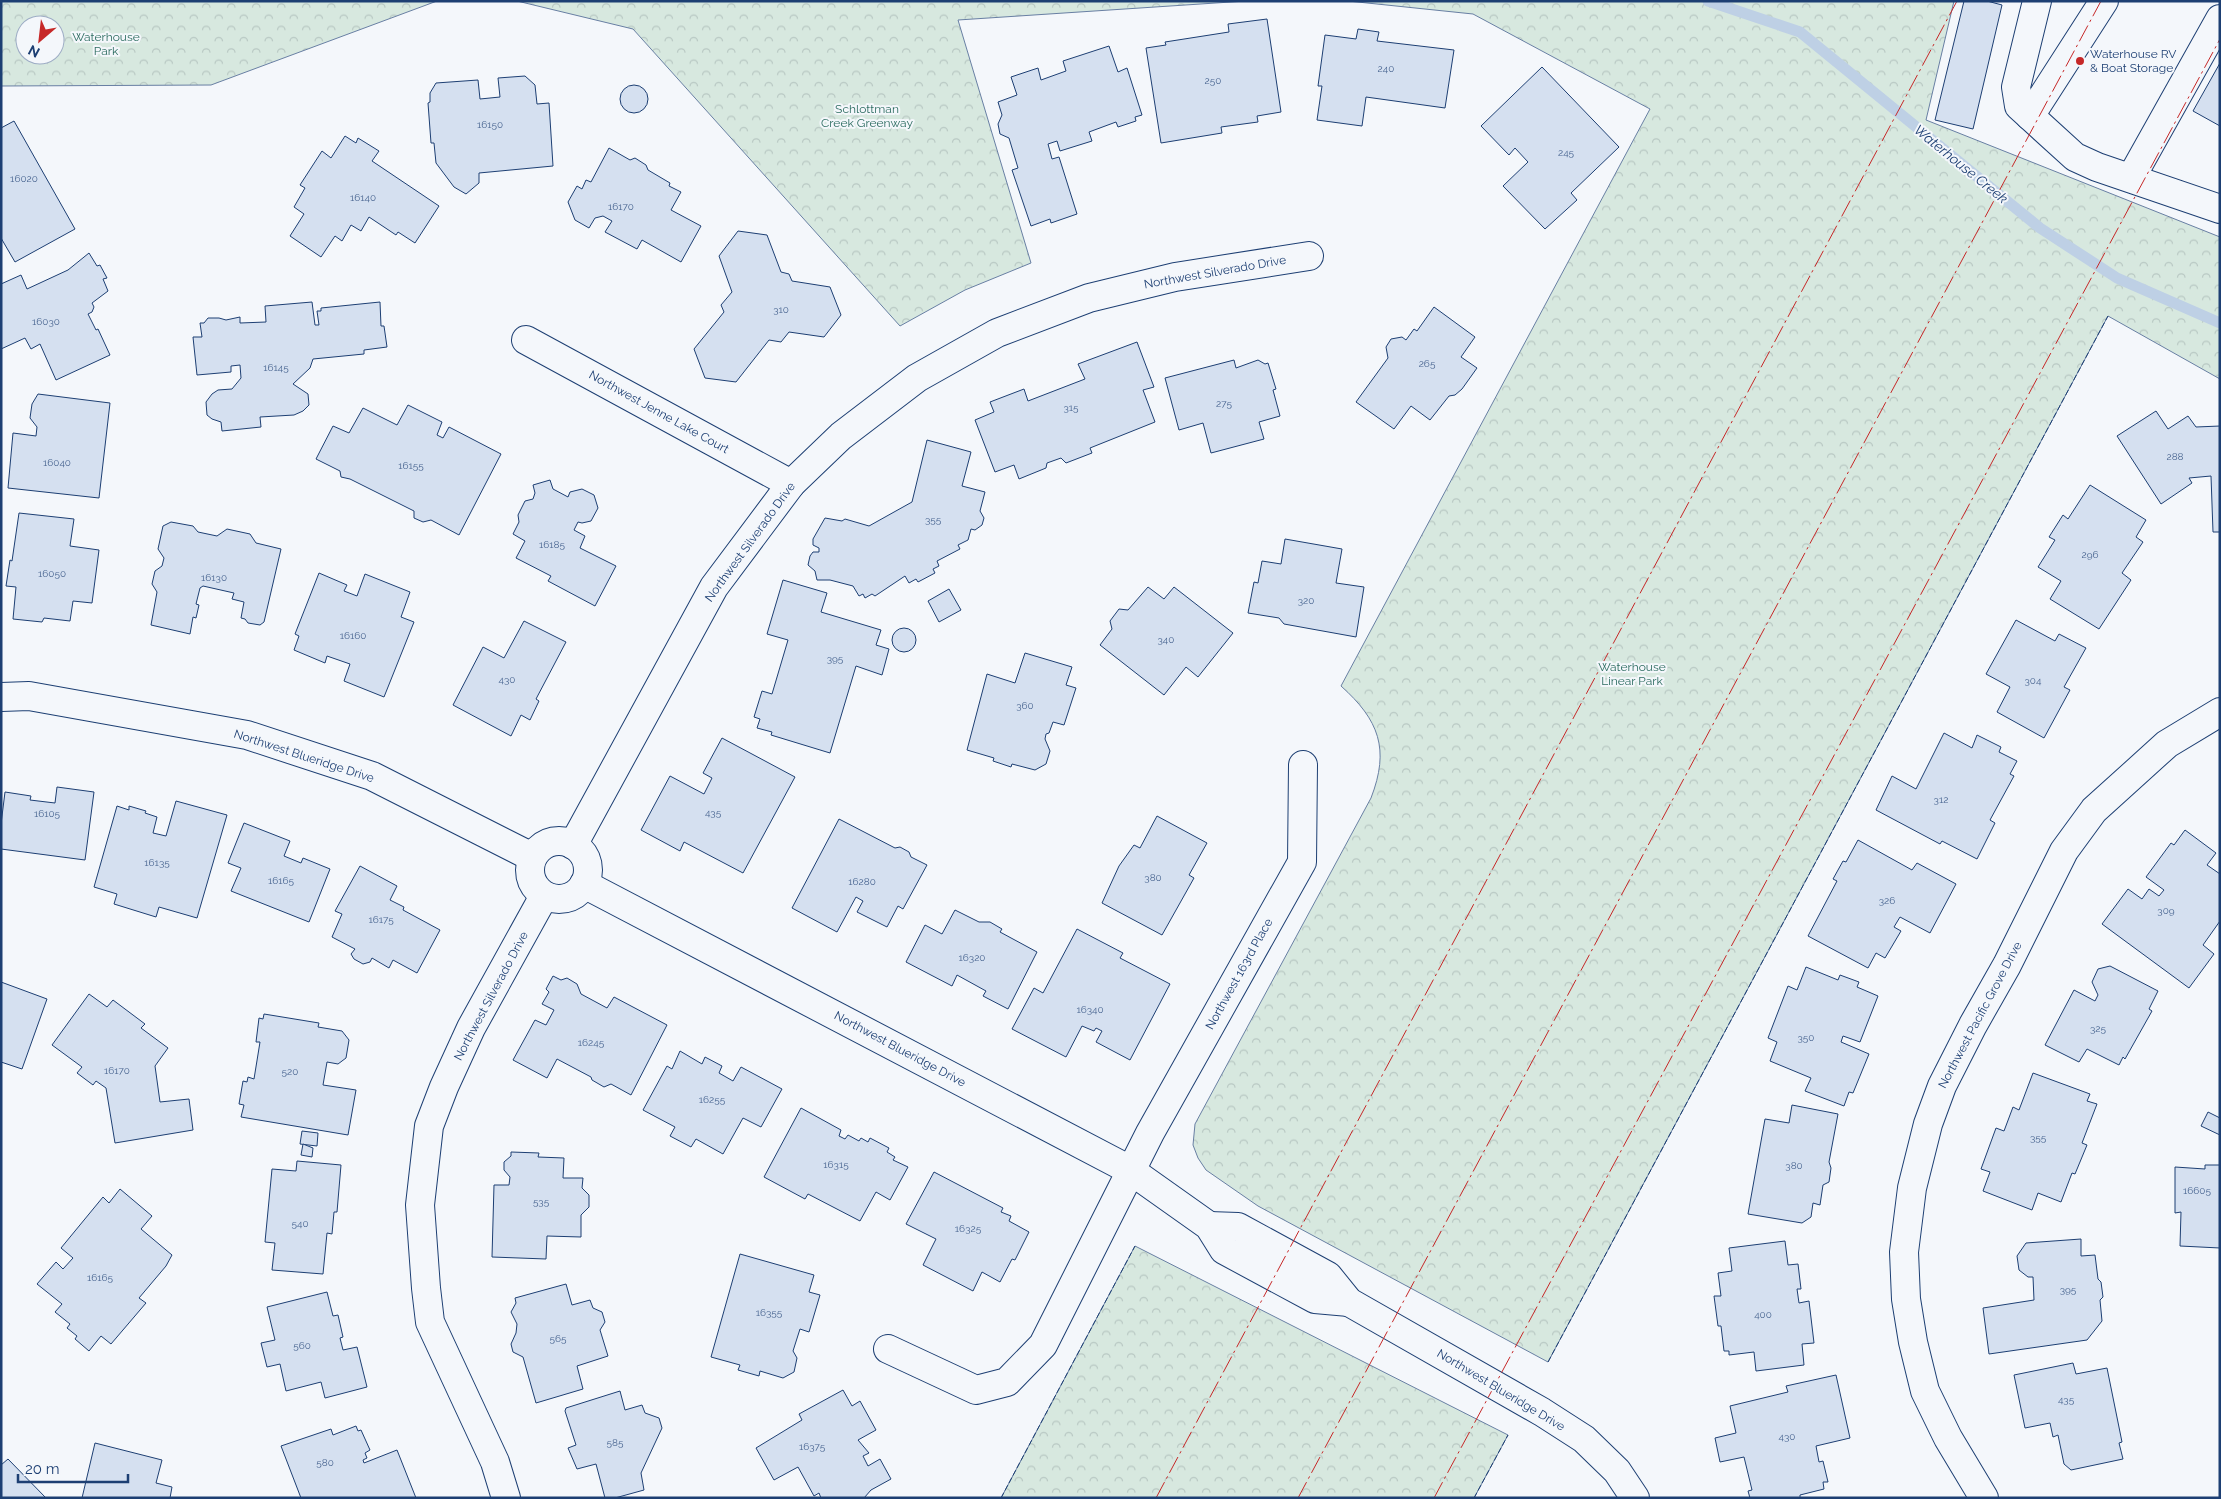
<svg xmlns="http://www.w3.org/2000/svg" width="2221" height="1499" viewBox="0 0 2221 1499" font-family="Raleway,sans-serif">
<defs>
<pattern id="park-crowns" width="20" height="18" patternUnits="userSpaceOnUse" patternTransform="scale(1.25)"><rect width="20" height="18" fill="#d7e8df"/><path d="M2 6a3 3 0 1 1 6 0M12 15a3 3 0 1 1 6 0" fill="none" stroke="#b8c8c3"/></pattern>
</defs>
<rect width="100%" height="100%" fill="#f4f7fb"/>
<g fill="url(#park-crowns)" stroke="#687fa3" fill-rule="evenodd">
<path d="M1 1H437L211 85 1 86ZM25 25H55V55H25Z"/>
<path d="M517 1H1246L958 20 1031 263 965 290 900 326 633 29Z"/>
<path d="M1348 1H1954L1926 120 2220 237V379L2108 316 1548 1362 1258 1206 1206 1170 1198 1158 1193 1145 1195 1124 1371 798C1390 749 1379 720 1341 686L1650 109 1473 14Z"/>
<path d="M1135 1246 1508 1435 1474 1498H1001Z"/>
</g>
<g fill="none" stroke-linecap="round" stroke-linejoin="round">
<path stroke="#bed0e5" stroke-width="11" d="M1708 1 1800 32 2040 228 2117 278 2220 323"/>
</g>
<g fill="#d5e0f0" stroke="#1d3f73">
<path d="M1964 1H1987L2002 5 1973 129 1935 120Z"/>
<path d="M1267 19 1281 112 1257 116 1258 122 1221 127 1222 133 1161 143 1146 48 1166 45 1165 42 1229 32 1228 24Z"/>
<path d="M1358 29 1379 32 1377 41 1454 50 1445 108 1366 97 1362 126 1317 120 1322 86H1318L1325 35 1356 39Z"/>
<path d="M1109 46 1118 72 1127 68 1142 115 1135 117 1136 121 1118 127 1116 122 1089 132 1092 141 1060 151 1057 141 1048 144 1052 159 1059 157 1077 214 1051 223 1050 219 1031 226 1012 170 1018 168 1009 138 1000 134 998 124 1002 115 998 102 1017 95 1011 77 1038 68 1041 80 1066 71 1063 61Z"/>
<path d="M2220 63V126L2193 111Z"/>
<path d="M1542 67 1619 147 1571 193 1577 200 1545 229 1503 186 1528 162 1515 148 1509 155 1481 126Z"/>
<path d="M525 76 535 85 537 104 549 103 553 166 479 173V183L466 194 454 187 436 163 434 143H431L428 103 430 102V93L436 83 478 80 480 99 500 97 498 78Z"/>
<circle cx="634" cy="99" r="14"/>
<path d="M14 121 75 229 15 262 1 238V128Z"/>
<path d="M345 136 356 143 358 138 379 151 372 161 439 206 415 243 398 232 396 235 369 217 361 231 351 225 342 241 335 236 321 257 290 236 304 214 294 207 305 188 300 185 322 151 331 158Z"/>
<path d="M609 148 630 160 635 158 646 165 648 170 670 183 669 186 681 192 671 210 701 226 681 262 642 240 637 249 605 232 612 221 603 216 595 218 589 228 575 220 568 202 577 186 582 189 586 180 591 182Z"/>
<path d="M738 231 767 235 781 272 789 274 792 281 830 287 841 315 824 337 789 332 781 342 769 340 736 382 705 378 694 349 724 312 721 305 732 292 719 256Z"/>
<path d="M89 253 97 266 100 265 107 278 103 279 108 291 92 303 94 307 92 312 88 314 96 330 98 329 110 355 56 380 40 344 31 349 25 338 1 349V284L21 275 27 289 68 270Z"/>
<path d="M312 302 315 325H319L317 311H321V308L380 302 381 326H384L387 347 364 350V354L313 359 310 368 293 384 308 394 309 405 303 411 294 415 260 417 261 427 222 431 221 422 212 419 207 415 206 402 212 394 218 390 232 389 241 378 240 365 231 366V372L197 375 193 337H202L200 323H204L208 318H219L226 320 240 317V323L266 322 265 306Z"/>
<path d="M1434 307 1475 337 1461 357 1477 368 1462 389 1455 395 1449 396 1430 420 1411 406 1394 429 1356 402 1388 358 1386 347 1391 339 1402 337 1406 340 1414 329 1417 331Z"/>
<path d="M1137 342 1154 387 1143 390 1155 422 1090 448 1092 453 1066 463 1061 458 1047 463 1046 468 1019 479 1014 465 995 472 975 420 994 412 990 402 1024 389 1028 401 1085 379 1078 364Z"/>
<path d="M1234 360 1236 368 1258 360 1265 364 1268 363 1276 389 1273 390 1280 416 1259 422 1264 439 1211 453 1203 423 1179 430 1165 378Z"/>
<path d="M38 394 110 403 99 498 8 488 13 433 36 436 37 427 30 418 32 404Z"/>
<path d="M408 405 442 422 437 435 443 438 449 427 501 454 459 535 431 520 423 522 414 518V511L350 479 341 477 340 471 316 459 333 426 349 433 363 408 397 425Z"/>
<path d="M2156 411 2168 429 2188 416 2196 427 2220 426V532H2213L2211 476 2189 478 2192 483 2161 504 2117 436Z"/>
<path d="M927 440 971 452 962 486 985 492 980 511 984 518 982 525 975 530 971 529 968 540 958 545 960 549 937 561 939 566 933 569 935 573 918 582 916 579 909 583 905 576 875 596 872 594 865 598 863 594 859 596 853 586 830 580H817L815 571 808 565 810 556 813 552H819V548L813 545V539L825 518 842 521 845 519 869 526 912 502Z"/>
<path d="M550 480 553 489 568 497 570 492 582 489 594 495 598 508 591 521 582 523 578 522 574 530 585 536 580 548 616 566 595 606 548 581 551 576 516 558 525 541 513 534 519 522 518 515 525 501 533 499 535 493 533 485Z"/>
<path d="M2090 485 2146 520 2136 537 2143 542 2122 573 2131 580 2099 629 2050 599 2061 581 2038 567 2055 540 2049 537 2063 515 2068 519Z"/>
<path d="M19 513 74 519 70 546 99 550 92 603 73 601 70 621 44 618 42 622 13 619 16 587 6 586 10 560 12 561Z"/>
<path d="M171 522 193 526 198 532 217 536 227 529 250 534 256 543 281 549 264 622 260 625 248 623 245 619 241 618 244 602 232 599 234 593 203 586 200 588 196 604 199 605 196 618 193 617 190 634 151 625 157 592 152 584 155 571 162 566 164 558 158 549 163 526Z"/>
<path d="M1285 539 1342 549 1336 583 1364 587 1356 637 1284 624 1279 618 1248 613 1254 582 1258 583 1262 561 1281 564Z"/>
<path d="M319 573 347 585 344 591 357 596 365 574 410 592 401 617 414 622 384 697 344 681 350 664 327 656 325 663 294 650 299 636 295 634Z"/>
<path d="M783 580 827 593 821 612 881 630 876 645 889 649 882 675 856 666 830 753 771 735 772 732 757 728 760 719 754 717 762 691 772 694 788 640 767 634Z"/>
<path d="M1148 587 1164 599 1174 587 1233 633 1198 677 1186 667 1164 695 1100 645 1112 629 1110 621 1119 609 1128 610Z"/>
<path d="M949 589 961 610 939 622 928 601Z"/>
<path d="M2016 620 2055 641 2059 634 2086 648 2064 687 2070 690 2044 738 1997 712 2010 687 1986 674Z"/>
<path d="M524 621 566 642 536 699 539 701 530 720 521 715 511 736 453 705 483 647 504 658Z"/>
<circle cx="904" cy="640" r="12"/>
<path d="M1025 653 1072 667 1066 685 1076 688 1064 725 1053 722 1049 733 1046 734 1045 739 1050 751 1046 764 1035 770 1012 764 1011 767 993 761 994 758 967 750 987 674 1015 683Z"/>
<path d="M1944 733 1972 748 1977 735 2001 747 1999 752 2017 761 2010 774 2014 776 1990 820 1995 823 1977 859 1942 841 1940 844 1876 810 1892 776 1916 789Z"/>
<path d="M722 738 795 777 743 873 684 842 680 851 641 830 670 776 704 794 712 778 703 773Z"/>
<path d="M57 787 94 792 85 860 1 849V824L5 792 31 796 30 800 55 803Z"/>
<path d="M176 801 227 815 197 918 159 907 156 917 114 904 117 894 94 887 117 806 129 810V806L146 811 145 813 157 817 153 833 166 836Z"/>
<path d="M1157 816 1207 843 1189 875 1194 878 1162 935 1102 903 1119 866 1134 845 1140 848Z"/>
<path d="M839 819 895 848 900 847 909 852 911 857 927 865 903 909 898 906 887 927 857 912 863 901 856 897 837 932 792 908Z"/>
<path d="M244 823 290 841 284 856 301 863 303 858 330 869 309 922 231 891 241 868 228 863Z"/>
<path d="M2185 830 2216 853 2207 865 2220 874V921L2203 945 2214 954 2189 988 2102 924 2128 889 2142 899 2149 889 2159 896 2164 890 2146 877 2171 843 2174 845Z"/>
<path d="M1858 840 1912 870 1917 863 1956 884 1930 933 1900 917 1894 927 1901 931 1885 958 1876 953 1868 968 1808 936 1837 881 1833 879 1843 861 1846 862Z"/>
<path d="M360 866 397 886 390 900 404 907 403 910 440 930 417 973 393 960 389 968 372 958 370 962 363 964 354 959 351 954 355 949 332 937 342 914 335 911Z"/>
<path d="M955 910 979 922H990L1002 929 1000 932 1037 952 1008 1009 983 996 986 991 957 975 952 986 906 962 925 925 942 934Z"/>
<path d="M1077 929 1123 953 1120 958 1170 984 1130 1060 1096 1042 1102 1031 1096 1028 1094 1031 1082 1026 1066 1057 1012 1029 1034 988 1043 993Z"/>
<path d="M2110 966 2158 991 2149 1009 2152 1011 2125 1059 2123 1057 2119 1065 2087 1049 2079 1062 2045 1045 2074 990 2095 1001 2098 995 2092 982 2098 969Z"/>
<path d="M1806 967 1838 980 1840 975 1859 982 1857 987 1878 996 1860 1042 1843 1036 1841 1042 1869 1054 1853 1093 1849 1092 1844 1106 1805 1091 1811 1078 1770 1061 1777 1042 1768 1038 1788 986 1797 990Z"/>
<path d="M553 976 561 980 567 978 577 984 581 994 607 1008 614 997 667 1025 631 1095 611 1084 604 1087 592 1080 591 1077 557 1059 547 1078 513 1060 535 1020 546 1025 554 1010 542 1004 549 992 546 989Z"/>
<path d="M1 982 47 999 22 1069 1 1062Z"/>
<path d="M89 994 107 1007 113 1000 145 1024 141 1028 168 1048 155 1066 160 1102 189 1099 193 1130 115 1143 106 1088 96 1081 93 1085 77 1073 82 1067 52 1045Z"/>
<path d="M264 1014 319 1023 318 1027 342 1031 349 1040 346 1058 338 1064 327 1062 323 1085 356 1090 348 1135 241 1117 244 1105 239 1104 243 1081 247 1082 248 1077 254 1079 260 1042H256L259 1018 263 1019Z"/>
<path d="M680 1051 702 1064 705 1057 722 1066 719 1073 733 1081 741 1067 782 1089 761 1127 743 1118 723 1154 696 1139 691 1147 670 1136 675 1127 643 1110 667 1066 672 1069Z"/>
<path d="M2033 1073 2090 1094 2087 1101 2097 1104 2082 1143 2087 1145 2075 1174 2072 1173 2061 1202 2038 1193 2032 1210 1983 1191 1990 1172 1981 1169 1996 1128 2004 1131 2013 1107 2019 1110Z"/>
<path d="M1792 1105 1838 1114 1829 1162 1831 1168 1829 1182 1823 1185 1820 1205 1813 1203 1811 1217 1802 1223 1748 1214 1765 1119 1789 1123Z"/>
<path d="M801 1108 841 1130 839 1136 845 1139 848 1135 859 1141 861 1138 868 1142 870 1138 889 1148 887 1152 895 1157 893 1160 908 1167 890 1200 876 1192 860 1221 808 1194 805 1199 764 1177Z"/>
<path d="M2208 1112 2220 1118V1135L2201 1126Z"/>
<path d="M302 1131 318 1133 317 1146 300 1144Z"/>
<path d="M303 1144 313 1148 312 1157 301 1155Z"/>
<path d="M511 1152 539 1153 538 1157 564 1158 563 1178H583L582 1188 589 1195V1207L581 1215V1237L547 1236 546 1259 492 1257 494 1185H509L510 1177 504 1170V1162L511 1156Z"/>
<path d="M297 1161 341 1165 337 1212H334L332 1234 327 1233 323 1274 272 1270 275 1243 265 1242 272 1169 296 1171Z"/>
<path d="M2205 1165H2220V1248L2180 1246 2181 1212 2175 1213V1167L2205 1169Z"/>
<path d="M934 1172 1003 1208 1001 1212 1011 1216 1009 1221 1029 1232 1015 1260 1012 1259 1000 1282 982 1272 973 1291 923 1265 936 1239 906 1224Z"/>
<path d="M120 1189 152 1216 141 1229 172 1255 166 1266 139 1298 146 1303 111 1344 101 1336 89 1351 75 1339 77 1336 67 1328 70 1324 55 1312 62 1304 37 1284 56 1262 63 1269 73 1258 61 1248 103 1197 109 1203Z"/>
<path d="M2081 1239V1256L2095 1255 2098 1279 2101 1282 2103 1297 2100 1300 2102 1321 2087 1340 1989 1354 1983 1308 2034 1300 2033 1277H2028L2019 1270 2017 1256 2026 1243Z"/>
<path d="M1785 1241 1788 1265 1798 1264 1801 1289H1797L1799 1303 1809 1301 1814 1343 1802 1344 1804 1365 1756 1371 1754 1352 1729 1355V1351H1724L1721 1326H1718L1714 1296H1721L1718 1273 1732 1271 1729 1248Z"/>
<path d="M740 1254 814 1275 809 1292 820 1295 809 1332 800 1329 793 1351 797 1358 794 1372 783 1378 760 1371 759 1376 738 1370 740 1365 711 1357Z"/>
<path d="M566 1284 572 1305 590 1300 593 1308 602 1312 605 1322 600 1330 608 1356 577 1366 583 1389 536 1403 523 1357 513 1352 511 1344 516 1333 517 1324 511 1312 516 1303 515 1298Z"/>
<path d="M327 1292 333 1316 338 1315 343 1337 340 1338 343 1350 357 1347 367 1387 325 1398 321 1382 286 1391 280 1364 267 1367 261 1343 275 1340 267 1307Z"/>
<path d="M2073 1363 2076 1374 2107 1368 2122 1442 2119 1443 2123 1459 2071 1470 2064 1464 2058 1435 2053 1437 2050 1423 2025 1428 2014 1375Z"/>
<path d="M1836 1375 1850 1438 1816 1446 1819 1462 1823 1461 1828 1482H1823L1824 1489 1800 1495V1498H1750L1748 1491 1752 1490 1744 1457 1720 1462 1715 1438 1736 1433 1730 1406 1788 1392 1786 1386Z"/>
<path d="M843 1390 852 1406 860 1401 876 1430 858 1440 869 1453 863 1456 868 1466 880 1459 891 1479 871 1490 864 1498H821L819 1493 814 1496 798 1467 774 1480 756 1448 802 1420 799 1414Z"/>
<path d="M620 1391 625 1410 642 1405 645 1413 659 1418 662 1428 641 1473 644 1490 615 1498H605L596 1464 577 1469 568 1448 576 1445 565 1411 566 1408Z"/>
<path d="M356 1426 358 1431 361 1430 370 1450 365 1453 367 1458 363 1460 364 1463 397 1450 416 1498H301L281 1446 331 1429 333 1435Z"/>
<path d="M95 1443 162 1460 156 1483 172 1487 170 1498H82Z"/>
<path d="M8 1459 46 1498H1V1465Z"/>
</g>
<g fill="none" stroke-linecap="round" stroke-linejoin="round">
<g stroke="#1d3f73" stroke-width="30">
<g id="minor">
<path d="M2037 1 2016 87 2019 106 2075 157 2097 167 2220 209"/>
<path d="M2030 116 2104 1"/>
<path d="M2131 178 2220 19"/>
<path d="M526 340 791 484"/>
<path d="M1 697 29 696 247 735 372 776 532 857"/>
<circle cx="559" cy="870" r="29"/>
<path d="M573 845 714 587 791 484 841 436 917 378 997 333 1089 298 1175 277 1309 256"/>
<path d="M584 884 1130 1170 1209 1226 1224 1250 1315 1299 1349 1302"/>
<path d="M1209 1226 1238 1227 1328 1276 1349 1302 1542 1412 1584 1439 1617 1471 1635 1498"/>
<path d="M888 1349 976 1390 1007 1382 1043 1345 1150 1133 1302 862 1303 765"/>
<path d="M506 1498 495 1462 430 1322 426 1288 420 1205 429 1126 444 1087 471 1028 544 896"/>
<path d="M1984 1498 1948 1438 1925 1391 1913 1342 1906 1299 1904 1252 1912 1188 1928 1124 1942 1086 1973 1025 2007 965 2064 851 2094 810 2167 744 2220 712"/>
</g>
</g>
<use href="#minor" stroke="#f4f7fb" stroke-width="28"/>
<g stroke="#1d3f73" stroke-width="1" stroke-dasharray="6 2.5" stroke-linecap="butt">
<path d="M1548 1362 2108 316"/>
<path d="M1001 1498 1135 1246"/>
<path d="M1474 1498 1508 1435"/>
</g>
<g stroke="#c62828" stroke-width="1" stroke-dasharray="18 4 2.5 4" stroke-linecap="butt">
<path d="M1156 1498 1957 1"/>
<path d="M1298 1498 2101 1"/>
<path d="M1434 1498 2220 39"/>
</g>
</g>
<circle fill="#c62828" stroke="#f4f7fb" stroke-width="2" cx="2080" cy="61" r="5"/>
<g text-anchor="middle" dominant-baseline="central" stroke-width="4" stroke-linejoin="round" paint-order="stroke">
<g font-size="10" fill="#4b6792">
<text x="1386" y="68">240</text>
<text x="1213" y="80">250</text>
<text x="490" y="124">16150</text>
<text x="1566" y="152">245</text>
<text x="24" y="178">16020</text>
<text x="363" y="197">16140</text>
<text x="621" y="206">16170</text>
<text x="781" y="309">310</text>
<text x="46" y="321">16030</text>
<text x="1427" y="363">265</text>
<text x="276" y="367">16145</text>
<text x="1224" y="403">275</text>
<text x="1071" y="407">315</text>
<text x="2175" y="456">288</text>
<text x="57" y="462">16040</text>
<text x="411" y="465">16155</text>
<text x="933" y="519">355</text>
<text x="552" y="544">16185</text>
<text x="2090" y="554">296</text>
<text x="52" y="573">16050</text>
<text x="214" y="577">16130</text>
<text x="1306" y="600">320</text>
<text x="353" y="635">16160</text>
<text x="1166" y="639">340</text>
<text x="835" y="658">395</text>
<text x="507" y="679">430</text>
<text x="2033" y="680">304</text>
<text x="1025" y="705">360</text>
<text x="1941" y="799">312</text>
<text x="713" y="812">435</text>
<text x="47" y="813">16105</text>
<text x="157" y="862">16135</text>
<text x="1153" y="877">380</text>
<text x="281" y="880">16165</text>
<text x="862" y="881">16280</text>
<text x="1887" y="900">326</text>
<text x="2166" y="910">309</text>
<text x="381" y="919">16175</text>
<text x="972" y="957">16320</text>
<text x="1090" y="1009">16340</text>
<text x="2098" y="1028">325</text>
<text x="1806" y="1037">350</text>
<text x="591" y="1042">16245</text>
<text x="117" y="1070">16170</text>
<text x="290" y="1071">520</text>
<text x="712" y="1099">16255</text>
<text x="2038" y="1137">355</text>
<text x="836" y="1164">16315</text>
<text x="1794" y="1165">380</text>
<text x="2197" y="1190">16605</text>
<text x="541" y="1201">535</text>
<text x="300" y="1223">540</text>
<text x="968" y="1228">16325</text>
<text x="100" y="1277">16165</text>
<text x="2068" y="1289">395</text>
<text x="769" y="1312">16355</text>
<text x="1763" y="1314">400</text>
<text x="558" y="1338">565</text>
<text x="302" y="1345">560</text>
<text x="2066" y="1399">435</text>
<text x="1787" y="1436">430</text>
<text x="615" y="1442">585</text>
<text x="812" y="1446">16375</text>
<text x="325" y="1462">580</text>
</g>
<g font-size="12" fill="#2c6c60" stroke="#f4f7fb">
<text x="106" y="37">Waterhouse<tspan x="106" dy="14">Park</tspan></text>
<text x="867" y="109">Schlottman<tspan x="867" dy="14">Creek Greenway</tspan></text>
<text x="1632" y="667">Waterhouse<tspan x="1632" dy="14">Linear Park</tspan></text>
</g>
<g font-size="12" fill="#1d3f73" stroke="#f4f7fb" text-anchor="start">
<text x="2090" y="54">Waterhouse RV<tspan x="2090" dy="14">&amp; Boat Storage</tspan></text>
</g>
<g font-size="12" fill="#1d3f73" stroke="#f4f7fb">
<text transform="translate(1215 272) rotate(-10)">Northwest Silverado Drive</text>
<text transform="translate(659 412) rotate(29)">Northwest Jenne Lake Court</text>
<text transform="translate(750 542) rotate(-54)">Northwest Silverado Drive</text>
<text transform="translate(304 756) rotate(18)">Northwest Blueridge Drive</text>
<text transform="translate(1239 974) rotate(-61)">Northwest 163rd Place</text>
<text transform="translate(491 996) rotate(-62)">Northwest Silverado Drive</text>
<text transform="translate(1980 1015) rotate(-62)">Northwest Pacific Grove Drive</text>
<text transform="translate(900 1049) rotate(28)">Northwest Blueridge Drive</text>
<text transform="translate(1501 1390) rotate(31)">Northwest Blueridge Drive</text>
</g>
<g font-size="14" font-style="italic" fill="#1d3f73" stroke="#f4f7fb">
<text transform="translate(1961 164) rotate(39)">Waterhouse Creek</text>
</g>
</g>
<rect width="2221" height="1499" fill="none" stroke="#1d3f73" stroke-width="5"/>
<g transform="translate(40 40) rotate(208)"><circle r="24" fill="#f4f7fb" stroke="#9eadc5"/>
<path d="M0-4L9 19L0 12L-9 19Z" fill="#c62828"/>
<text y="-8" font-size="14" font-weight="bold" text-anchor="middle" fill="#1d3f73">N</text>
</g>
<path d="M18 1474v8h110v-8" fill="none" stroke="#1d3f73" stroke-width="2.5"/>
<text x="25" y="1474" font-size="15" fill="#1d3f73" stroke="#f4f7fb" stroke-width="4" paint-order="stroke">20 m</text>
</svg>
